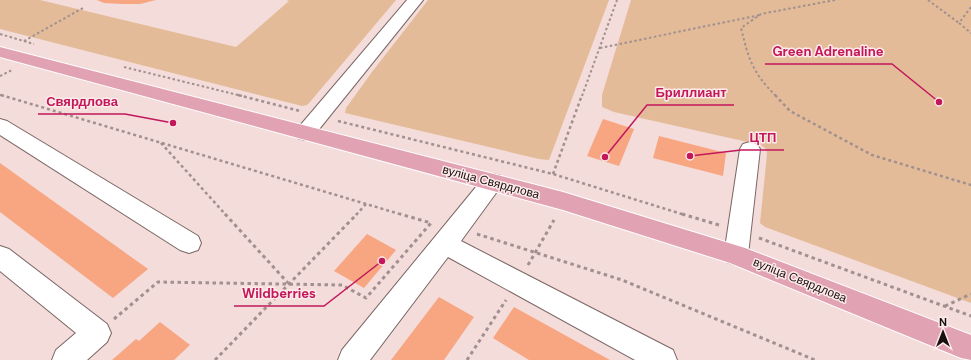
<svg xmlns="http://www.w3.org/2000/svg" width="971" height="360" viewBox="0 0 971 360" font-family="'DM Sans',sans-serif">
<rect width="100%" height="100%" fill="#f3dcda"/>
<g fill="#e4bb98">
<path d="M0 0H40L236 47 289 1 286 0H396L310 102 307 105 302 106 0 29Z"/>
<path d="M428 0H609L549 160 539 159 345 113 346 108 372 72Z"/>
<path d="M631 0H971V303L765 227 760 223 767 154 766 149 761 145 614 112 602 107V95Z"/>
</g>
<g fill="#f8a582">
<path d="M97 0H156L140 4H122L104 3Z"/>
<path d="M603 119 634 129 619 166 587 156Z"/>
<path d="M659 136 726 153 723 176 653 158Z"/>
<path d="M0 163 148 269 113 298 0 212Z"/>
<path d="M367 234 396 250 364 288 334 271Z"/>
<path d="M439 297 474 317 444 360H391Z"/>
<path d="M514 307 610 360H529L493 338Z"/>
<path d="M160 322 190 345 174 360H112L136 339 139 341Z"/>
</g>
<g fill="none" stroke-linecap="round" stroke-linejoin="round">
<g stroke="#7a6664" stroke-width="2">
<g id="minor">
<path d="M407 0H423L312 138 305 140 298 138 295 133 298 128Z"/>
<path d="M0 119 7 121 198 236 201 243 198 250 189 253 180 250 0 135Z"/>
<path d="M750 142 757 144 760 149 748 255 745 262 736 265 727 262 724 255 740 149 743 144Z"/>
<path d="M493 174 501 176 504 182 461 241 673 350 677 360H635L448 257 370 360H338L342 350 485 176Z"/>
<path d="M0 246 9 249 107 324 111 333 107 342 87 360H52L56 350 76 333 0 271Z"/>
</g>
</g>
<g stroke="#fff" stroke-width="2">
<path id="major" d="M0 47 563 192 745 248 971 335V360L961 358 730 263 563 210 0 57Z"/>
</g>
<g stroke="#a1908f" stroke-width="2" stroke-dasharray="2.5 2.5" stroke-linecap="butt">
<path d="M928 0 959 23"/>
<path d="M971 7 959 23 971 33"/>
<path d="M0 34 34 44"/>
<path d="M24 41 83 8"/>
<path d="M600 48 760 15"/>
<path d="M124 67 242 96"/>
<path d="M0 76 12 70"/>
<path d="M0 95 5 96"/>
<path d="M582 96 617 0"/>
<path d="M776 96C752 72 749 60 741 28L761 14 835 0"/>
</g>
<g stroke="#a1908f" stroke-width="2.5" stroke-dasharray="3 3" stroke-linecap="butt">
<path d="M1 95 403 215"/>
<path d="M238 95 300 111"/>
<path d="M775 95 790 111 872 155 971 185"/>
<path d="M338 121 553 174 685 215"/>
<path d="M161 143 226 215"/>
<path d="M553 174 582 95"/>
<path d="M356 215 366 204"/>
</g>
<g stroke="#a1908f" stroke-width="3" stroke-dasharray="3.5 3.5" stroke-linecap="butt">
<path d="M225 214 288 283"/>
<path d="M682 214 719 225"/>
<path d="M477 234 622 280 815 360"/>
<path d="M759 238 971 316"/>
<path d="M528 265 554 220"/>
<path d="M945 306 971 294"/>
<path d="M114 319 158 282 342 285 366 298 431 223 400 214"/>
<path d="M215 360 357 214"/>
<path d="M467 360 506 300"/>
</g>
<use href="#minor" fill="#fff" fill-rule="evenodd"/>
<use href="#major" fill="#e1a2b3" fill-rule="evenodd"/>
</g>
<g text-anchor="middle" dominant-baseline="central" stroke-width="3" stroke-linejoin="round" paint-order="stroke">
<g font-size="12" fill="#181010" stroke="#feebe9">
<text transform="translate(491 182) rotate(15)">вуліца Свярдлова</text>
<text transform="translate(800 280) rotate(22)">вуліца Свярдлова</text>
</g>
</g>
<path fill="none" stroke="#c2185b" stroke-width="1.5" d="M939 102L892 64H765M605 157L647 105H734M173 123L125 114H38M690 156L741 150H784M382 261L324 306H234"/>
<g fill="#c2185b" stroke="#feebe9" stroke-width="1.5">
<circle cx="939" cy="102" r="4"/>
<circle cx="605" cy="157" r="4"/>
<circle cx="173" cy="123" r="4"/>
<circle cx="690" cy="156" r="4"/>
<circle cx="382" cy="261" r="4"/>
</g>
<g font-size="13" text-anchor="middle" font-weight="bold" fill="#c2185b" stroke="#feebe9" stroke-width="3" stroke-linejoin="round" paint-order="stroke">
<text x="828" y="56">Green Adrenaline</text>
<text x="691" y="97">Бриллиант</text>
<text x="82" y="106">Свярдлова</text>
<text x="763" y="142">ЦТП</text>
<text x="279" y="298">Wildberries</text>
</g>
<g transform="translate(943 332)" stroke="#feebe9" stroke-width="3" paint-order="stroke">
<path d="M0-3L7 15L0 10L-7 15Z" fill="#181010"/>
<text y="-6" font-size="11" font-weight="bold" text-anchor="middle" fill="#181010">N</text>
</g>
</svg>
